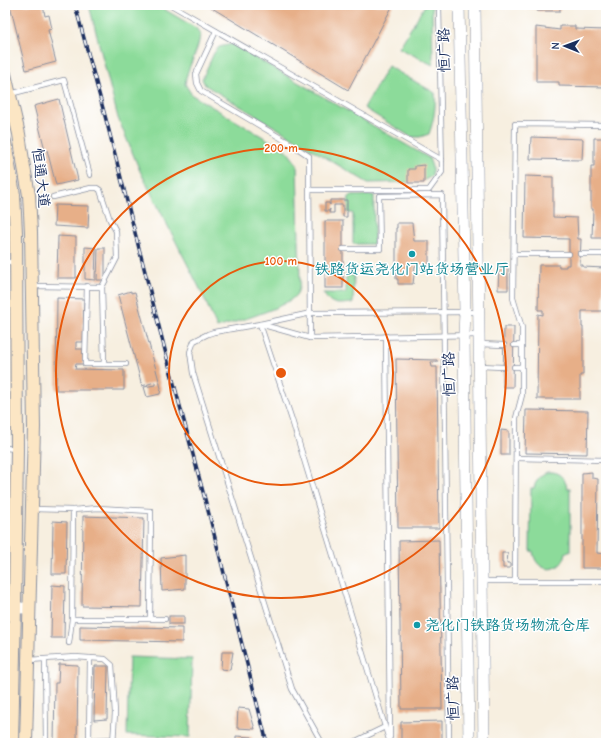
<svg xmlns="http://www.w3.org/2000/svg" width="611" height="748" viewBox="0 0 611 748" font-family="'Comic Neue','LXGW WenKai TC',sans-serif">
<rect width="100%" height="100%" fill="#fff"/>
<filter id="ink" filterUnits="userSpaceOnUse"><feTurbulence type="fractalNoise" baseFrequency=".025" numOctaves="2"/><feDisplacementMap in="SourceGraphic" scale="8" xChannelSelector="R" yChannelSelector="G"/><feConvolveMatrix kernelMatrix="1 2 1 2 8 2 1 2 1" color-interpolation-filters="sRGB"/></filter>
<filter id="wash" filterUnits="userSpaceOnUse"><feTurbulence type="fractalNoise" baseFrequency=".012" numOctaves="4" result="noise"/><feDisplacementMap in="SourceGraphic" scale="16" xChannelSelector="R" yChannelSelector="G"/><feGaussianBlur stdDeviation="0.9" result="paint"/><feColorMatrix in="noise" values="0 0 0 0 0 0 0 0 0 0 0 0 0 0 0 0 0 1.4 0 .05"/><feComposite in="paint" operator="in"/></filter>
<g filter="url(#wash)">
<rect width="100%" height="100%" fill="#f7efe0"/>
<g fill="#8cdb9a" stroke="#54857c">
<path d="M89 5H157L196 28 200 34C199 52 187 66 185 84L192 95 287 151 297 164 300 281C299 285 299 292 296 295 286 308 234 322 217 328L202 293 140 171 118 118Z"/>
<path d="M425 5H432L433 65 399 48Z"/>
<path d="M232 44 429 158 432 167V176L421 182 368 183 205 85 202 79 214 53 219 47Z"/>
<path d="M388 66 435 93C436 107 434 120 429 134L420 137H411L364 108Z"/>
<path d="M374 195V244H353V213H348L349 196Z"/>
<path d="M346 275H354L353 303C339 304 332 307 323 293H346Z"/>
<path d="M547 472C558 471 565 477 567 488H570V552H566C563 575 535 574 533 551H530L531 488H534C536 480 540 475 547 472Z"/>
<path d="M129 657 192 659 190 737 127 735Z"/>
</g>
<g id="blocks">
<g fill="#e7af88">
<path d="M10 5H43L45 16 49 15 52 29 48 30 56 62 26 70Z"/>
<path d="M207 5H393L348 90Z"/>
<path d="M522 5H560V11H537V9L522 8Z"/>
<path d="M560 26H575V29L606 30V87L559 86V82H536V27L560 30Z"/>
<path d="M59 99 78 180 56 185 47 150H45L34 106Z"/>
<path d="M531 137 583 139 582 160 530 159Z"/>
<path d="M594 138H606V238H592L593 209H591V166H594Z"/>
<path d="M424 165V183H408V169H415V166Z"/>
<path d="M525 176 553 177V217L577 218 578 239H581L580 265H583V267L604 268 603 311H582V327H583V375H580V399H537L538 314 543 315V310H538L539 265H559V267H566V265H569V239L524 238Z"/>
<path d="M330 200H347V217H343V205H334V213H329L330 209 329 211H325V203H329L330 205Z"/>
<path d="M55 205 89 206 88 228 54 226Z"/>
<rect x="325" y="221" width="18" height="67"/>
<path d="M397 223H412L414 241H429V266H415L413 284H398V279H396V228H397Z"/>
<path d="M58 236 76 237V278H57Z"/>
<path d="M85 247 96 248 95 280 85 279Z"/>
<path d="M98 248H105V280H97Z"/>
<path d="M499 265H508V290H498Z"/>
<path d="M131 291V293L135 292 161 388 160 394 147 397 144 387 155 385V382L142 386 118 295Z"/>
<path d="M57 298 84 299 83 342H76V349H83V364H76L75 369 124 370V390H56Z"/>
<path d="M504 327H514L513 387H503Z"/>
<path d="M396 359 437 360V362H431L432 367H437L439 528H398Z"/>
<path d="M526 410 588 411 587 454 525 453Z"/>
<path d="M501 430 509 431V455H501Z"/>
<path d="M592 472V478L598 479 597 553 606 554V568H582V473Z"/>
<path d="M83 516 144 518 142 607 82 606Z"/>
<path d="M53 521 67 522 66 574H52Z"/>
<path d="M439 540 442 709H401L399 541Z"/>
<path d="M502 553H508L507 563H510V568H503V563H502Z"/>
<path d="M185 555V589L162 591 161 558Z"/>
<path d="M52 585 65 586 64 638H51Z"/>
<rect x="169" y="616" width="15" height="8"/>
<path d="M80 626 182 628V642L80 640Z"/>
<path d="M222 652H233L230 670 221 669Z"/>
<path d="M59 664 78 665 77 743H54L55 683H58Z"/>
<path d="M95 666H108L107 719 94 720Z"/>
<path d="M238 708 249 709 255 729 237 728Z"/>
<path d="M442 721V743H401V722Z"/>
<path d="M236 736 252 737 251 743H236Z"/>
</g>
</g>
</g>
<g filter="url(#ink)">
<use href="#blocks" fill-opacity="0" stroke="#898f9f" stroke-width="1"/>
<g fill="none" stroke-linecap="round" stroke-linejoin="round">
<g stroke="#898f9f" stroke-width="6">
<g id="service">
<path d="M171 5 442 160"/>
<path d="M216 31 196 74 197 83 201 91 291 144 309 156 310 338"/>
<path d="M10 94 64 80 90 175"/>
<path d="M310 190H429L442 172 439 5"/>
<path d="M53 197 91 188H97L100 190 110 220 116 231 117 258 102 287 104 364"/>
<path d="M343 249H380L379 196 442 195 449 743"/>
<path d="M514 254H569"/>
<path d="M580 254H606"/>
<path d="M5 262H16"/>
<path d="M33 286 102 287"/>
<path d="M87 286 85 364H126"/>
<path d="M386 336 390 737"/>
<path d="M479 344 504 345"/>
<path d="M514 345H522"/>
<path d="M480 366 503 367"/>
<path d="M514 367H522"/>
<path d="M5 448 17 449"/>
<path d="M516 458 606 460"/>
<path d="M33 509 73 510 98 508 151 511 150 619"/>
<path d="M483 581H606"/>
<path d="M515 581 516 418 522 395V328L513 298 515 124 606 125"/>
<path d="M72 619H165"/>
<path d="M69 643 72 619 73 510"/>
<path d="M29 660 75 657 105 659 112 665 115 713 113 743"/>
<path d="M45 660 46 743"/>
<path d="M90 740 114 739"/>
<path d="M89 743 90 658"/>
<path d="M322 743 292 689 193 373 190 352 194 341 208 334 214 332 260 324 310 338 479 335"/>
<path d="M352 743 385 727"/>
<path d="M390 743 292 420 260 324 311 313 479 312"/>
</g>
</g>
<g stroke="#898f9f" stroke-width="12">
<g id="tertiary">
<path d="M459 5 465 312 464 335 469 743"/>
<path d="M475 5 484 743"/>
<path d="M5 608H29"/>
</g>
</g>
<g stroke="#898f9f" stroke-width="14">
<g id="secondary">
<path d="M5 74 19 134 24 167 29 195 31 232 34 427 26 743"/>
<path d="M5 142 14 195 16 232 17 449 15 608 12 743"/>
</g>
</g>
<use href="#service" stroke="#fff" stroke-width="4.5"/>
<use href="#tertiary" stroke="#fff" stroke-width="11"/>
<use href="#secondary" stroke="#fce6c4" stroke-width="12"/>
<g stroke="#1b2f5e" stroke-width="3.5">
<path id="rail" d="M75 5 108 127 166 354 210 518 267 743"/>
</g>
<use href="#rail" stroke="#fff" stroke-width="2" stroke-dasharray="6" stroke-linecap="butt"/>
</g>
</g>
<g fill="none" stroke="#e8590c" stroke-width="2">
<circle cx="281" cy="373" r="112"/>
<circle cx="281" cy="373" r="225"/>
</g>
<g fill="#0f9aa8" stroke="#fff" stroke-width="1.5">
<circle cx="412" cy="254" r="4"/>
<circle cx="417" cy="625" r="4"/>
</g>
<g text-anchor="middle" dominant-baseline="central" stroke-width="3" stroke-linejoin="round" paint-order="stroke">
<g font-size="15" fill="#1b2f5e" stroke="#fff">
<text transform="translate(444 50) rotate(-91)">恒广路</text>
<text transform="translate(41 178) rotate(83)">恒通大道</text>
<text transform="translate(449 374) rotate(-91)">恒广路</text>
<text transform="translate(453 698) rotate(-91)">恒广路</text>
</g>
<g font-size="15" fill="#0d838f" stroke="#fff">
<text x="412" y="269">铁路货运尧化门站货场营业厅</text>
<text x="425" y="625" text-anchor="start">尧化门铁路货场物流仓库</text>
</g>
</g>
<circle cx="281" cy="373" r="6" fill="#e8590c" stroke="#fff" stroke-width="2"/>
<g font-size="12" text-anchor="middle" font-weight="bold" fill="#e8590c" stroke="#fff" stroke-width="3" stroke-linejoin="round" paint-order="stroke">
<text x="281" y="152">200 m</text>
<text x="281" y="265">100 m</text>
</g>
<rect width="611" height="748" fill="none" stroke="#fff" stroke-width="20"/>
<g transform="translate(565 46) rotate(271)" stroke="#ffffff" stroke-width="3" paint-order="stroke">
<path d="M0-3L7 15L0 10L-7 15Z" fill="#1b2f5e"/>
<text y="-6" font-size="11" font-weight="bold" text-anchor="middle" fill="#1b2f5e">N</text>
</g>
</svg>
